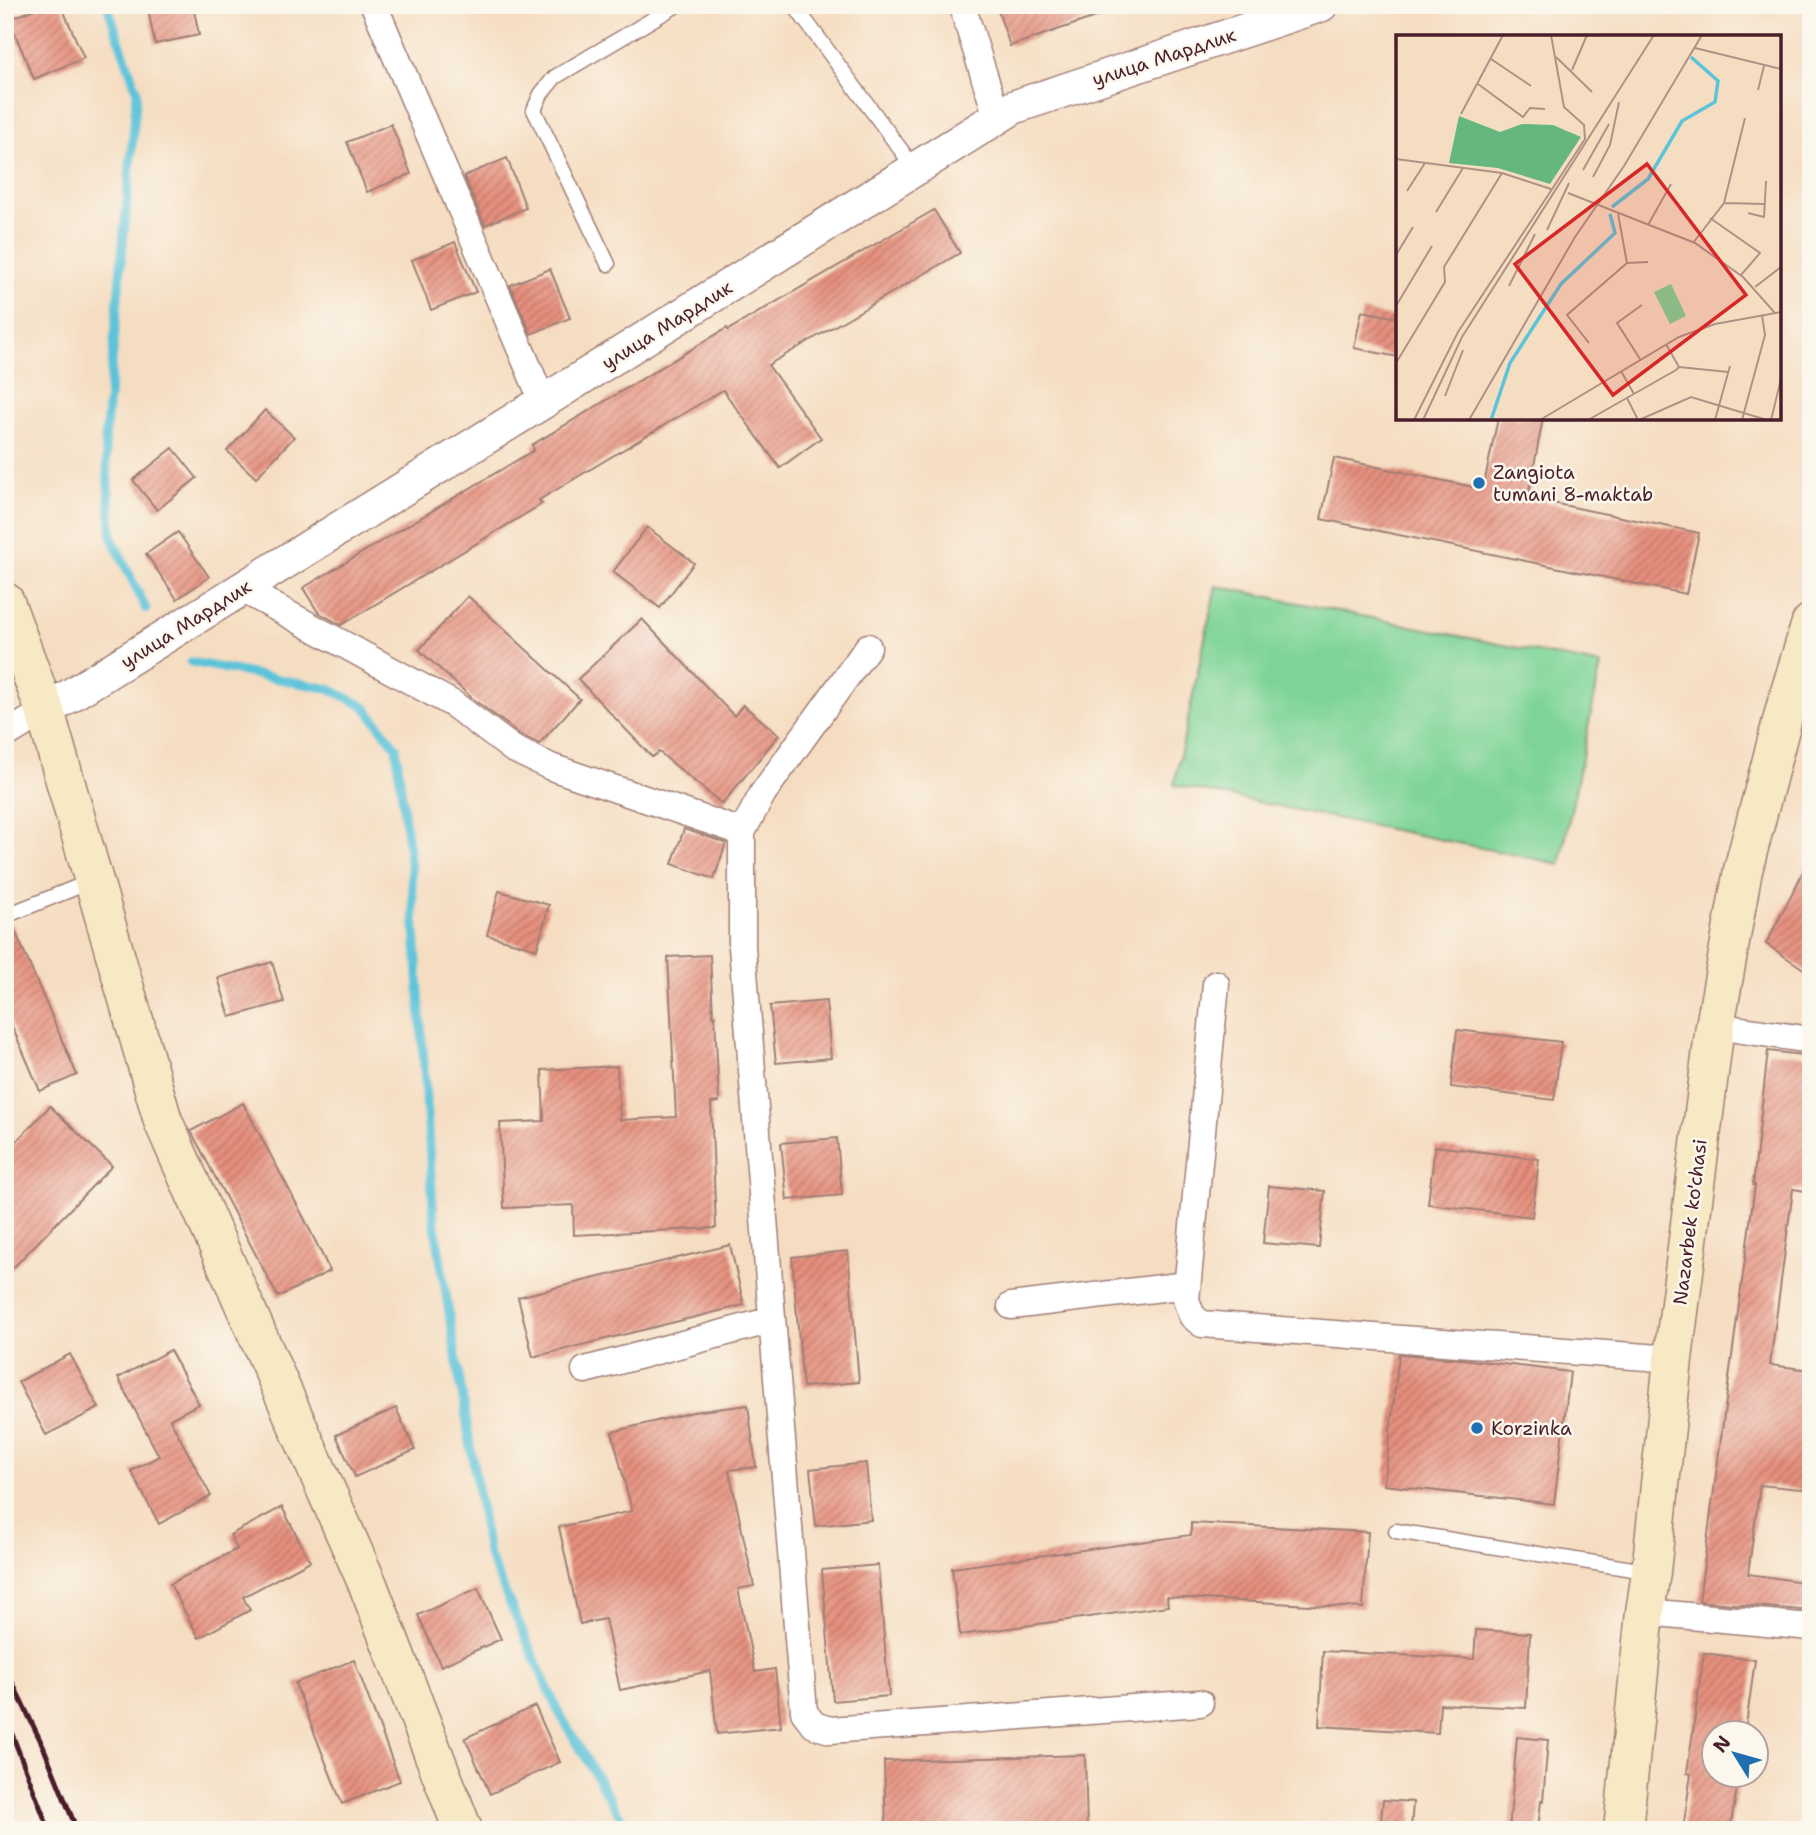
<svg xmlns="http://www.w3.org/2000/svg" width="1816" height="1835" viewBox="0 0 1816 1835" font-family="'Shantell Sans',sans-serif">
<defs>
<pattern id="building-hatch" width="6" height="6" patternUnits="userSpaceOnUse" patternTransform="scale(1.75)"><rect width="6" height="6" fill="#e6907e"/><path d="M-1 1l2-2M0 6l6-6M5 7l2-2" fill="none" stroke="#bc7567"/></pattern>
</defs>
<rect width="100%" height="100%" fill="#fbf7ec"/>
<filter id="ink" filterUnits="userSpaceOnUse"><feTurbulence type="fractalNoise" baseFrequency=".0143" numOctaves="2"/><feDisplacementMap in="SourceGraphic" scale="14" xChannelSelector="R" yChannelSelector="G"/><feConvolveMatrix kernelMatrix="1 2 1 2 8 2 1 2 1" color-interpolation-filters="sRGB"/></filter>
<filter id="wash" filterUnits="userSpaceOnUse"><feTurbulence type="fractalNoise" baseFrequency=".00686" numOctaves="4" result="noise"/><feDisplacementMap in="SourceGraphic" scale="28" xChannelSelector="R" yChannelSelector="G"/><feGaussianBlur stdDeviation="1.57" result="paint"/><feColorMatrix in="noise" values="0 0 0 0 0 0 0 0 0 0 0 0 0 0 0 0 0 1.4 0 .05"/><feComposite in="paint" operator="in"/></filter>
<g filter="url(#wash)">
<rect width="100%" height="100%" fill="#f5ddc1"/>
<path fill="#7ed498" stroke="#647a62" stroke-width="2" d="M1216 586 1601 665 1560 864 1174 785Z"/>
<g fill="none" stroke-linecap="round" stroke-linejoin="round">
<g stroke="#5cc3d9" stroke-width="9">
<path d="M107 5 137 91 105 440 112 538 146 609"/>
<path d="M191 662 330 689 365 707 396 747 411 869 434 1220 488 1554 557 1709 628 1830"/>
</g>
</g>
<g id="blocks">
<g fill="url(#building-hatch)">
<path d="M43 5H61L84 58 34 79 9 20Z"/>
<path d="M147 5H193L199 35 155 44Z"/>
<path d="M996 5H1118L1119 9 1010 46Z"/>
<path d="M391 124 411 174 367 192 347 142Z"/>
<path d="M507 158 526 208 485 225 464 176Z"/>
<path d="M934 210 960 253 768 365 821 438 780 468 723 390 539 500 542 504 341 625 318 612 303 588 534 450 532 445 727 328 728 330Z"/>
<path d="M455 242 476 292 431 310 412 260Z"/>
<path d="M550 269 570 318 531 334 510 285Z"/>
<path d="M1362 311 1398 318V357L1354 348Z"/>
<path d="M265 410 294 437 256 478 227 451Z"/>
<path d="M1498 418H1543L1528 498 1699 533 1686 594 1321 519 1334 458 1483 489Z"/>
<path d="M173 448 197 478 157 510 133 480Z"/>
<path d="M647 527 694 563 660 608 613 572Z"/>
<path d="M178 532 209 577 177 599 146 554Z"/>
<path d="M468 596 580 699 539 744 521 735 474 700 419 650Z"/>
<path d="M642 619 734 716 743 705 779 735 722 804 659 752 652 757 578 679Z"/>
<path d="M684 829 726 843 714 879 672 864Z"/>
<path d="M1811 857V974L1766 944Z"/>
<path d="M499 891 549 905 537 949 487 935Z"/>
<path d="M12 924 77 1075 40 1091 5 1010V925Z"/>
<path d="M710 955 713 1016H715L719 1102 711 1103 716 1228 574 1235 573 1205 504 1208 500 1123 544 1121 542 1070 617 1066 620 1120 676 1117 668 957Z"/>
<path d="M272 962 284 1002 230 1017 218 978Z"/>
<path d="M826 1001 831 1058 776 1063 770 1006Z"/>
<path d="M1457 1030 1561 1042 1554 1100 1451 1087Z"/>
<path d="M1768 1051 1811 1056V1192L1793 1189 1770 1365 1811 1370V1490L1760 1485 1748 1574 1811 1583V1611L1699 1601 1755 1185H1753Z"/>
<path d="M243 1103 303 1216 330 1271 278 1297 191 1131Z"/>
<path d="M50 1106 112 1166 5 1276V1153Z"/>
<path d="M837 1138 842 1195 787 1200 781 1143Z"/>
<path d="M1435 1146 1539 1159 1532 1217 1428 1204Z"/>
<path d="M1269 1186 1325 1191 1319 1248 1263 1243Z"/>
<path d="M730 1245 744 1305 533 1357 518 1297Z"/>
<path d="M848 1251 859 1382 803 1387 792 1257Z"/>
<path d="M170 1350 199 1404 170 1419 211 1496 159 1524 131 1471 159 1456 118 1378Z"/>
<path d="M70 1354 99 1408 46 1435 18 1382Z"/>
<path d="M1399 1354 1462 1359 1570 1372 1554 1504 1384 1485Z"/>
<path d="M748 1405 756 1467 729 1470 754 1586 738 1589 755 1672 775 1669 781 1727 717 1734 710 1671 620 1690 605 1619 580 1624 559 1527 632 1511 612 1432 693 1412Z"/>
<path d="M396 1408 415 1450 355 1477 336 1435Z"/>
<path d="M866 1463 871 1520 816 1526 810 1469Z"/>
<path d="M282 1507 310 1561 243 1597 250 1610 199 1638 170 1584 237 1549 230 1535Z"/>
<path d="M1191 1523 1368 1532 1363 1608 1167 1597 1168 1606 960 1635 952 1568 1191 1535Z"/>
<path d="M878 1565 889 1696 833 1701 822 1570Z"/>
<path d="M478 1588 501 1639 441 1666 418 1615Z"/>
<path d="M1476 1630 1530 1633 1526 1708 1440 1704 1438 1733 1319 1726 1323 1651 1474 1659Z"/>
<path d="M1704 1653 1755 1660 1745 1733H1714V1775H1739L1730 1830H1683L1691 1774 1687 1773Z"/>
<path d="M354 1660 400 1781 342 1804 295 1683Z"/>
<path d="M535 1706 560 1762 490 1794 465 1738Z"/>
<path d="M1517 1737 1548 1740 1543 1801 1541 1800 1538 1830H1509Z"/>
<path d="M1085 1755 1087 1830H886L884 1761Z"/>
<path d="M1383 1800 1413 1802 1411 1830H1380Z"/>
</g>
</g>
</g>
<g filter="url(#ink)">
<use href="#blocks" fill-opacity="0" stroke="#a07e76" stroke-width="2"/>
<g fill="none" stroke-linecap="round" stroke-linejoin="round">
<g stroke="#a07e76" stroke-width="17">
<g id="service">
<path d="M794 5 915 169"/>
<path d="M608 264 534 110 541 94 555 77 677 5"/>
<path d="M5 916 92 881"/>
<path d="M1396 1531 1651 1572"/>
</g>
</g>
<g stroke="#a07e76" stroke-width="29">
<g id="minor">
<path d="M374 5 543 402"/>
<path d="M962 5 997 117"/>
<path d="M242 589 453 704 513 749 551 767 742 832"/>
<path d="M868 647 763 793 742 832V947L804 1712 814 1725 830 1730 1200 1703"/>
<path d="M5 735 45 711"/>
<path d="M1216 984 1186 1300 1192 1316 1202 1324 1673 1359"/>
<path d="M1715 1026 1811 1040"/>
<path d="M1011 1306 1187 1285"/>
<path d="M585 1370 772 1320"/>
<path d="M1645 1612 1811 1627"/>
</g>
</g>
<g stroke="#a07e76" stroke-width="36">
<path id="tertiary" d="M45 711 543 402 1014 107 1321 5"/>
</g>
<g stroke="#a07e76" stroke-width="41">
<g id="secondary">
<path d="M5 602 45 711 163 1121 368 1585 463 1830"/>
<path d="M1623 1830 1645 1612 1651 1572 1673 1359 1715 1026 1743 870 1787 702 1811 623"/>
</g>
</g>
<use href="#service" stroke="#fff" stroke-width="14"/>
<use href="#minor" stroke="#fff" stroke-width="26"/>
<use href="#tertiary" stroke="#fff" stroke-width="33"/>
<use href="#secondary" stroke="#f6e9c3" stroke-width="38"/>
<g stroke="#4a1f2b" stroke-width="5">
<path d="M5 1667 43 1746 77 1830"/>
<path d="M5 1716 49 1830"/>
</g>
</g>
</g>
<g fill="#1f6fb2" stroke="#fbf7ec" stroke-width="2.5">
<circle cx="1479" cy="483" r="7"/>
<circle cx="1477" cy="1428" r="7"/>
</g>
<g text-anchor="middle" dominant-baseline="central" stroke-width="5" stroke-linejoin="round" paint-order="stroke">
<g font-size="19" fill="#4a1f2b" stroke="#fbf7ec">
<text transform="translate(1164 57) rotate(-18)">улица Мардлик</text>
<text transform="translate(667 325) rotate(-32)">улица Мардлик</text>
<text transform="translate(186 624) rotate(-32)">улица Мардлик</text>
<text transform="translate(1690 1222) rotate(-83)">Nazarbek ko'chasi</text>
</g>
<g font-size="19" fill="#4a1f2b" stroke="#fbf7ec" text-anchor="start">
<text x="1493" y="472">Zangiota<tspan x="1493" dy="22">tumani 8-maktab</tspan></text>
<text x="1491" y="1428">Korzinka</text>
</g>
</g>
<g transform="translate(1396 35)">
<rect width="385" height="385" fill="#f5ddc1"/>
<path d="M63 81 104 97 126 89 157 90 185 102 154 149 102 133 53 128Z" fill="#66b680"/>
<path d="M275 249 290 281 274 289 258 257Z" fill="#7ed498"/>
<path fill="none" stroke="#5cc3d9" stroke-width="3.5" d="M216 172 252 144 286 86 319 67 322 46 295 22M95 385 114 328 165 249 219 198 214 179"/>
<path fill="none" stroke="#b19185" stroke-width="2" d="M299 13 385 34M160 22 196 57M95 24 135 51M176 35 191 0M82 49 127 82 134 73 149 74M362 55 368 31M65 79 107 0M0 124 106 138 155 154M187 135 213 89M197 142 214 110 223 67M11 156 29 128M172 158 299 208 347 242 379 278M328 168 368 169M40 177 67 133M352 178 368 182 370 146M222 179 231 228M314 183 364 218 345 240M252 190 275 149M151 195 173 148M297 208 328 168 349 83M0 220 17 192M113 251 139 199M359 252 385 232M0 271 36 211M193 308 171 280 231 228 252 227M244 324 221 288 246 270M0 328 49 247 48 232 106 138M283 332 332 337M225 336 238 359M49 361 67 315M231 363 242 385M18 385 62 297 189 104 188 90 168 72 155 0M27 385 66 302 258 0M73 385 179 202 228 131 306 0M144 385 283 302 319 289 385 277M192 385 280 335 283 332 270 309M243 385 295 362 371 385M319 385 334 331M346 385 369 300 366 280M375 385 385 344"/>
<path fill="#d62828" fill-opacity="0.15" stroke="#d62828" stroke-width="3.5" d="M251 129 350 260 217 360 119 229Z"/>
<rect width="385" height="385" fill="none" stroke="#4a1f2b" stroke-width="3.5"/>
</g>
<rect width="1816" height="1835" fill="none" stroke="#fbf7ec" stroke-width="28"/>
<g transform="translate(1735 1754) rotate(307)"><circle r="33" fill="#fbf7ec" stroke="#b4a19f" stroke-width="2"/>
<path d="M0-5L12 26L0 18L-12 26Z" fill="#1f6fb2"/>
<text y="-10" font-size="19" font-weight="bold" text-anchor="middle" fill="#4a1f2b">N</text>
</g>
</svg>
